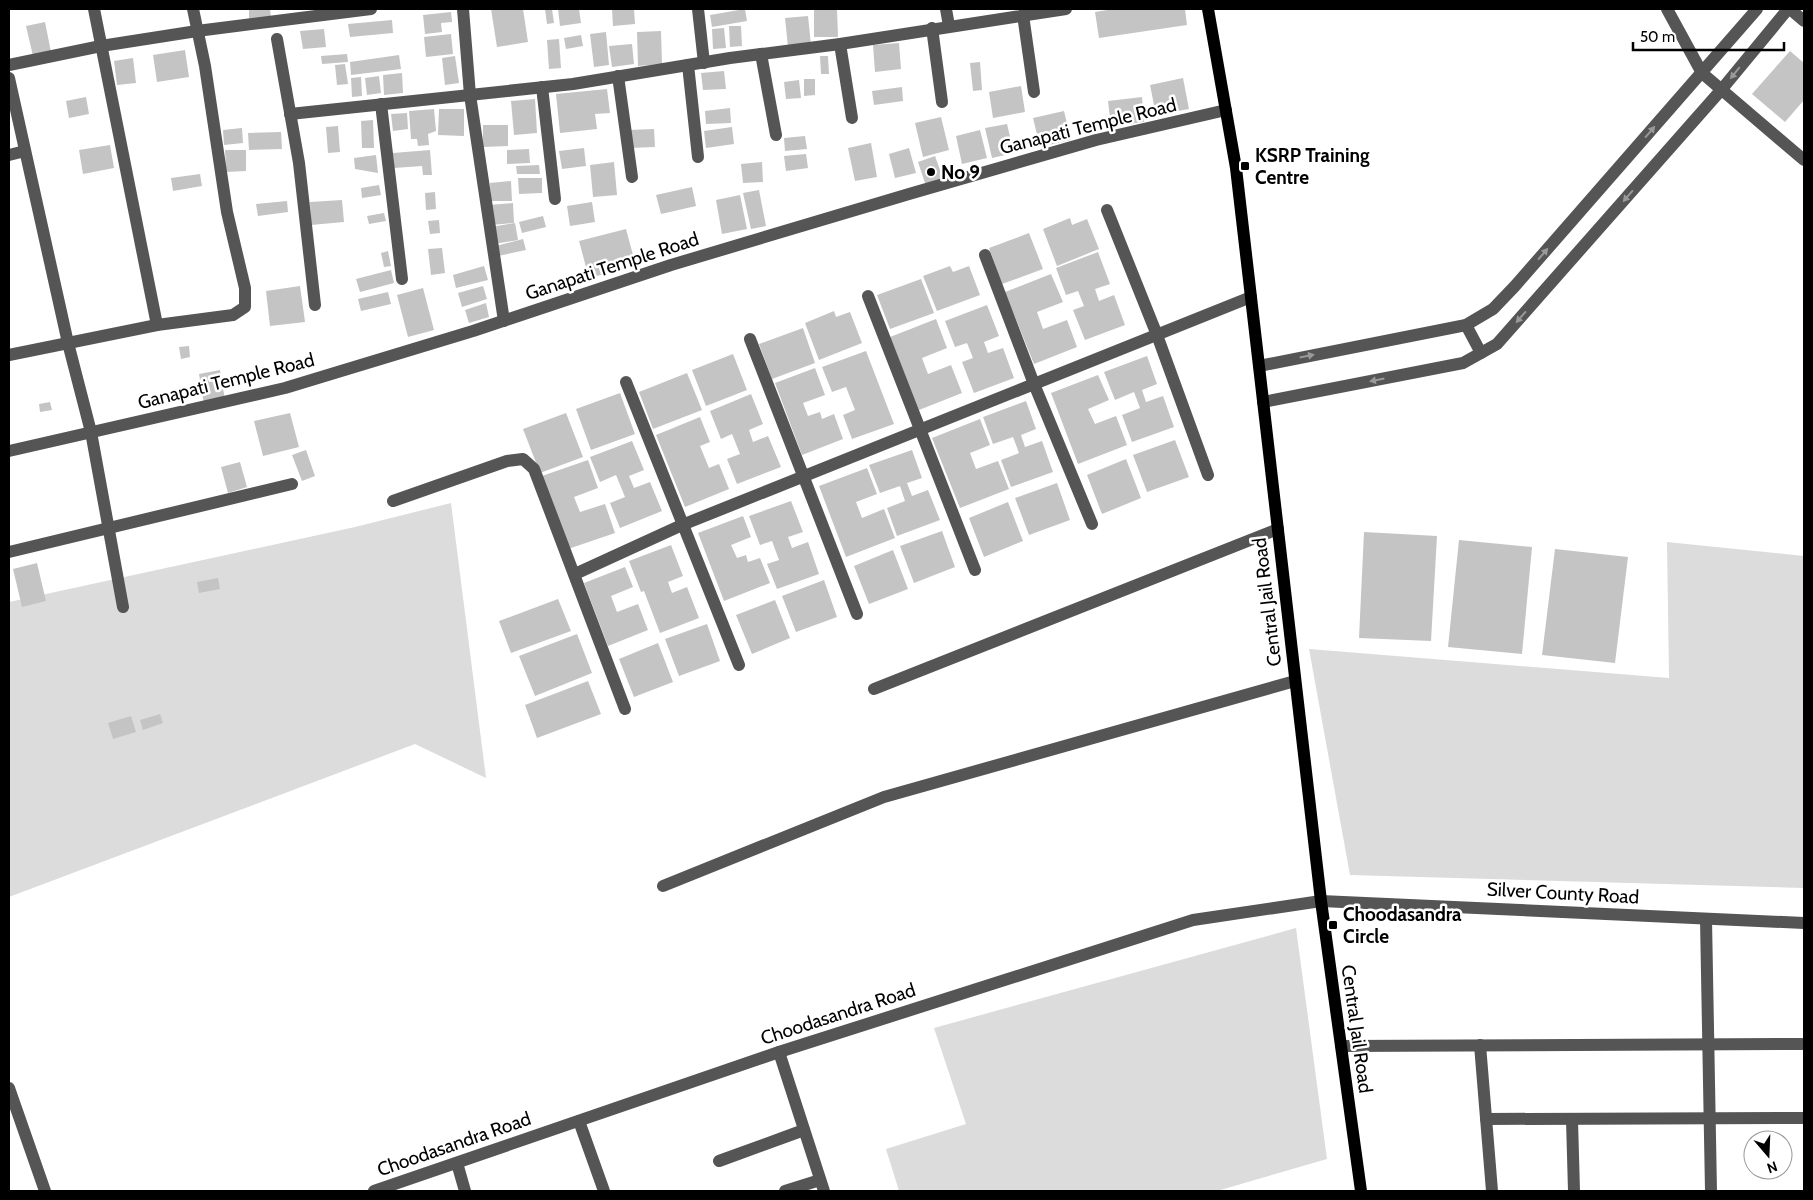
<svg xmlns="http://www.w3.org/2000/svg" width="1813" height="1200" viewBox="0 0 1813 1200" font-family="Cabin,sans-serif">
<rect width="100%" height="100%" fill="#fff"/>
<g fill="#dcdcdc">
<path d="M451 503 486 778 415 744 9 897V602L355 527Z"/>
<path d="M1667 542 1804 556V888L1350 875 1309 649 1669 678Z"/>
<path d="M1296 928 1327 1159 1217 1191H899L886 1149 966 1124 934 1028Z"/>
</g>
<g fill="#c4c4c4">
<path d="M249 9H270L271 18 249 20Z"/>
<path d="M491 9H523L528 42 497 47Z"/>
<path d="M545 9H552L554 23 547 24Z"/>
<path d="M558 9H579L581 23 560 26Z"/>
<path d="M612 9H634L635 24 613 26Z"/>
<path d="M745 9 747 21 712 27 710 15Z"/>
<path d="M814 9H837L838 37H814Z"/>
<path d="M1114 9H1185L1187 25 1099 38 1095 12Z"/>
<path d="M451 12 452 22 441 23 442 32 425 34 423 15Z"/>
<path d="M808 16 811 45 788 47 785 18Z"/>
<path d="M392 20 393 33 350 37 348 24Z"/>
<path d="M45 22 51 52 33 56 26 26Z"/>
<path d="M729 26H741L742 46 730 47Z"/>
<path d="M724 28 726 48 713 49 712 29Z"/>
<path d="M324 29 326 47 303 49 300 31Z"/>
<path d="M661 31 662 64 638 66 637 32Z"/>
<path d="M606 32 609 65 594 67 590 34Z"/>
<path d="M451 34 453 54 426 57 424 37Z"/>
<path d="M581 35 583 46 566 49 564 38Z"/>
<path d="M559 39 561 68 549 69 547 40Z"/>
<path d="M899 43 901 69 875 72 873 45Z"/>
<path d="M632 44 634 64 612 67 609 46Z"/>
<path d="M185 50 189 77 157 82 153 55Z"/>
<path d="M1790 51 1804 63V100L1785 122 1752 94Z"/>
<path d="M347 54 348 62 322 64 321 56Z"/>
<path d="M399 55 401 69 351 75 350 62Z"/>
<path d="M455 56 459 83 445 85 442 58Z"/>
<path d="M820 56H828L829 74H821Z"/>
<path d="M133 58 136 83 117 85 114 61Z"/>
<path d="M980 62 982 90 973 91 970 63Z"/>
<path d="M345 64 348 84 337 85 335 65Z"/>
<path d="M724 71 726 89 703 90 701 73Z"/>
<path d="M402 73 403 93 384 95 383 75Z"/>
<path d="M379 76 381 93 367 95 365 78Z"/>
<path d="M361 77 362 96 352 97 351 78Z"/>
<path d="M1183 78 1189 109 1156 115 1150 85Z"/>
<path d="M804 79H815V95L804 96Z"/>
<path d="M799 80 801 98 786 99 784 82Z"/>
<path d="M1021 86 1025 112 993 118 989 92Z"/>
<path d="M902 87 903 101 874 105 872 91Z"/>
<path d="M607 89 610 113 595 114 597 129 560 133 556 94Z"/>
<path d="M86 97 89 114 69 118 66 101Z"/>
<path d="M1142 97 1144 122 1111 126 1108 101Z"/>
<path d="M535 99 537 133 514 135 511 101Z"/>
<path d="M730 108 731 123 706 124 705 111Z"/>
<path d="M434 109 436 131 428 134 429 145 418 146 417 139H411L409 111Z"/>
<path d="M439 109H464V136L438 135Z"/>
<path d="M1064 111 1071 140 1040 147 1033 118Z"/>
<path d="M407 113 408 129 393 131 391 114Z"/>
<path d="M941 117 949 150 923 157 915 123Z"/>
<path d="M373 120 374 148H362L361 121Z"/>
<path d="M1007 124 1014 153 992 158 985 128Z"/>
<path d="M483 125H508V146L483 147Z"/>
<path d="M338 126 340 152 328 153 326 127Z"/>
<path d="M732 127 734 144 706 148 704 131Z"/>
<path d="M242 128 243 143 224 145 223 130Z"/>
<path d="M654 129 655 147 629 148 628 130Z"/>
<path d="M980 130 987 158 962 164 956 136Z"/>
<path d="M281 132 282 149 249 150 248 133Z"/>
<path d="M805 136 807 149 785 151 784 138Z"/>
<path d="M871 143 877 177 855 181 848 148Z"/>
<path d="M110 145 114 168 83 174 79 150Z"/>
<path d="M584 148 586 166 562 169 559 151Z"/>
<path d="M909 148 916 173 895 178 889 154Z"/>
<path d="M529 149 530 163 507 164V150Z"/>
<path d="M225 150H246V171L226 172Z"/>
<path d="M430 150 432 175H423L422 166 394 168 393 153Z"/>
<path d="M806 154 808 168 786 171 784 156Z"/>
<path d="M376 155 378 173 355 169 354 158Z"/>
<path d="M935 156 944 181 926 186 918 162Z"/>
<path d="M614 162 617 195 593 197 590 165Z"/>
<path d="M762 162 763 182 743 183 741 164Z"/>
<path d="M539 165 540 174H517L516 166Z"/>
<path d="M200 174 202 186 173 191 171 178Z"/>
<path d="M518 178H542V193L519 194Z"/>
<path d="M511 181 512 201H491L490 183Z"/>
<path d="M379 185 381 195 362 198 361 188Z"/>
<path d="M692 187 696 206 661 214 656 195Z"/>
<path d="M759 190 766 226 751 229 743 193Z"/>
<path d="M435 192 436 209 426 210 425 193Z"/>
<path d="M740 195 747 229 722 234 716 200Z"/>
<path d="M342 200 344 222 311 225 310 202Z"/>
<path d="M287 201 288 212 258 216 256 204Z"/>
<path d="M592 202 595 222 570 226 567 206Z"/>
<path d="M513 203 514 223 491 225 489 205Z"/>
<path d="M384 213 386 221 369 224 367 216Z"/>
<path d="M543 216 546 227 522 233 519 222Z"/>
<path d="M1070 218 1072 225 1087 219 1099 249 1057 266 1043 229Z"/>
<path d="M439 220 440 233 430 234 428 221Z"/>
<path d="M515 223 518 240 494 244 491 227Z"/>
<path d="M626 229 636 266 589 278 579 241Z"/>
<path d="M1029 233 1043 269 1002 284 989 248Z"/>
<path d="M523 239 526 250 498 256 496 246Z"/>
<path d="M442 248 445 273 431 275 428 249Z"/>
<path d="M388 251 391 266 384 267 381 253Z"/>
<path d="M1098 252 1110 284 1095 289 1099 301 1114 295 1125 325 1085 340 1073 310 1084 306 1078 291 1066 295 1056 268Z"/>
<path d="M484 266 488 280 456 288 453 275Z"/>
<path d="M950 266 953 272 969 266 980 295 937 311 923 276Z"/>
<path d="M391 270 394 283 360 292 356 279Z"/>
<path d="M1051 274 1063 302 1037 312 1043 329 1067 320 1077 347 1034 364 1005 292Z"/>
<path d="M921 279 934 313 890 329 877 295Z"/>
<path d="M300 286 305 322 270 326 266 291Z"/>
<path d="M483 286 487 299 462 307 458 293Z"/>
<path d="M423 288 434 330 408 337 397 295Z"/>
<path d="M388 292 391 304 361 311 358 299Z"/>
<path d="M486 303 489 317 469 323 465 310Z"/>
<path d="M987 305 999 336 984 342 988 353 1003 348 1014 378 974 393 962 362 973 358 967 343 955 347 945 321Z"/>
<path d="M834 311 836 317 850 312 862 343 819 360 805 323Z"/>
<path d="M936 319 947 348 922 358 928 374 951 365 962 393 919 410 890 337Z"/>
<path d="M803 328 815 363 772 379 759 344Z"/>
<path d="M189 346 190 357 181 359 179 347Z"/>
<path d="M866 351 894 424 852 439 843 415 855 410 846 387 832 392 822 367Z"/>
<path d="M733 354 747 390 706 406 692 370Z"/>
<path d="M1147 356 1157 384 1142 390 1146 402 1163 396 1174 427 1132 442 1122 415 1140 408 1134 392 1115 400 1104 372Z"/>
<path d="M815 368 825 395 803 403 808 416 820 412 822 419 834 414 843 439 802 455 775 383Z"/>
<path d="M220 370 225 400 204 404 199 374Z"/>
<path d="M687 373 702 410 653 429 639 392Z"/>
<path d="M1098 375 1109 400 1088 409 1095 424 1116 416 1127 445 1078 464 1051 393Z"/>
<path d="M620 393 635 434 591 450 576 409Z"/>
<path d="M751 394 763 424 749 430 753 442 768 436 781 467 737 484 727 459 740 454 732 434 721 439 710 411Z"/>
<path d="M1026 401 1036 429 1021 435 1025 447 1042 441 1053 472 1011 487 1001 460 1019 453 1013 437 993 444 983 417Z"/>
<path d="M50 402 52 410 40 412 39 404Z"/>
<path d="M290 413 299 447 263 456 254 421Z"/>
<path d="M566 413 583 457 540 473 523 429Z"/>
<path d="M700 417 710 442 700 446 709 468 719 464 729 489 685 507 656 435Z"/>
<path d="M980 419 990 445 970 453 976 469 998 461 1009 489 960 508 932 438Z"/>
<path d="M1175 440 1189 477 1147 492 1133 455Z"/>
<path d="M632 441 644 470 629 476 634 488 650 482 662 511 620 528 610 503 625 497 616 475 600 482 590 457Z"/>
<path d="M306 450 315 476 302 481 292 455Z"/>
<path d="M912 450 922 478 907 483 912 496 928 490 940 520 897 536 887 508 905 501 900 486 880 493 869 465Z"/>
<path d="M1126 459 1141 498 1102 514 1087 475Z"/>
<path d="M588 460 598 488 574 497 580 512 605 504 615 533 568 549 542 476Z"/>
<path d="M240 462 247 487 228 493 221 467Z"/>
<path d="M867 468 877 494 856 502 862 518 884 509 895 538 846 557 819 486Z"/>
<path d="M1057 483 1070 520 1029 535 1015 498Z"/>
<path d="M791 501 803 532 788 537 792 548 808 542 819 574 777 589 767 564 779 560 772 541 760 545 749 516Z"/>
<path d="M1008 502 1023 541 984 557 969 518Z"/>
<path d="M743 516 751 537 731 545 737 558 746 555 748 562 760 558 770 583 724 601 698 533Z"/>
<path d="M942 531 955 567 914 583 900 546Z"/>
<path d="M1364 532 1437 536 1431 641 1359 638Z"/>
<path d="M1459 540 1532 547 1522 654 1448 647Z"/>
<path d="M671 545 683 576 668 582 672 593 687 587 699 618 660 633 644 591 641 592 629 561Z"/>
<path d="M1555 549 1628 557 1615 663 1542 655Z"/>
<path d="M893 550 908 589 869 604 854 566Z"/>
<path d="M37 563 46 601 22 607 13 569Z"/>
<path d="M625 567 633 587 611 596 617 612 638 604 648 630 608 646 584 583Z"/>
<path d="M218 578 220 589 199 593 197 582Z"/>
<path d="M824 580 837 617 796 632 782 596Z"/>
<path d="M558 599 571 631 511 653 499 621Z"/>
<path d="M775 600 790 638 752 654 736 615Z"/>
<path d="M707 624 720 661 679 676 665 639Z"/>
<path d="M577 634 592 673 535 696 519 656Z"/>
<path d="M658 643 673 682 634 697 619 659Z"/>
<path d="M588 681 601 714 537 738 525 705Z"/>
<path d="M160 714 163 723 143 730 140 720Z"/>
<path d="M131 716 136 732 113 739 108 723Z"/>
</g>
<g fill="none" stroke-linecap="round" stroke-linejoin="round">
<g stroke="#555" stroke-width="12">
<path d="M94 9 157 325"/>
<path d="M463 9 470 95 504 321"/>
<path d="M698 9 704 63"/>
<path d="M946 9 949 26"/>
<path d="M1667 9 1702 73 1804 160"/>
<path d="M1790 9 1804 21"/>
<path d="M1023 15 1034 92"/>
<path d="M932 28 942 102"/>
<path d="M277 39 299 163 315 305"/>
<path d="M840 44 852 118"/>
<path d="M761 54 776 135"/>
<path d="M9 65 101 46 197 31 371 9"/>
<path d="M688 65 698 157"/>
<path d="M618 76 632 177"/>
<path d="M9 78 68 343 91 432 123 607"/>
<path d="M542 87 555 199"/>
<path d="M381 104 402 279"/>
<path d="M290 114 573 84 730 58 840 44 1066 9"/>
<path d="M9 155 25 151"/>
<path d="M1107 210 1157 335 1208 475"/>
<path d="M985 255 1034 384 1092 524"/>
<path d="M868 296 975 570"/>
<path d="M1466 325 1481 353"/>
<path d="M750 339 857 614"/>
<path d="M9 355 157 325 233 315 245 307V288L227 212 205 66 193 9"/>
<path d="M1259 366 1466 325 1493 309 1515 286 1757 9"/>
<path d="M626 382 739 665"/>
<path d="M1263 402 1463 363 1497 344 1722 89 1788 9"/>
<path d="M9 451 285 388 473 331 671 265 909 194 1096 140 1226 110"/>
<path d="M393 501 507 461 523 459 534 469 625 709"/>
<path d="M9 552 292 484"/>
<path d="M575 574 682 525 1251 297"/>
<path d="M874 689 1278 529"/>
<path d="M663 886 884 797 1295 681"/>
<path d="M1706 919 1711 1191"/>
<path d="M1480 1045 1492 1191"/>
<path d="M1341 1046 1804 1044"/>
<path d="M779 1052 824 1191"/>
<path d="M9 1088 45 1191"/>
<path d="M1486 1119 1804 1118"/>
<path d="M1572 1120 1574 1191"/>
<path d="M579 1121 604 1191"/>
<path d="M719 1161 804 1130"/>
<path d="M457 1163 465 1191"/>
<path d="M374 1191 779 1052 1193 920 1321 901 1804 923"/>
<path d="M785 1191 820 1180"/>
</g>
<path stroke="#000" stroke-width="12" d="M1208 9 1236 168 1321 901 1361 1191"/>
</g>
<defs><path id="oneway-solid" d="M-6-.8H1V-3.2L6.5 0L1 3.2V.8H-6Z" transform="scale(1.25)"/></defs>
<g fill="#999">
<use href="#oneway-solid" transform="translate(1735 73) rotate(129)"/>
<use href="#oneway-solid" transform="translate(1650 132) rotate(-49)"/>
<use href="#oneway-solid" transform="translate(1628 196) rotate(131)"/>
<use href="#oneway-solid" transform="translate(1543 254) rotate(-49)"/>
<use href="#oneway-solid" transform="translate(1521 317) rotate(131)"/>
<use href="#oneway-solid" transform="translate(1307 356) rotate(-11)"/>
<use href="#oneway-solid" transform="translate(1377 380) rotate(169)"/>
</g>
<g fill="#000" stroke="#fff" stroke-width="2">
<rect x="1240" y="161" width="10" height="10" rx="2.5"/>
<circle cx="931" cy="172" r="5"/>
<rect x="1328" y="920" width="10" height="10" rx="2.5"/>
</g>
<g text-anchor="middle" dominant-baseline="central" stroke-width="5" stroke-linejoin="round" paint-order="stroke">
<g font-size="19" fill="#000" stroke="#fff">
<text transform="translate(1088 126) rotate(-14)">Ganapati Temple Road</text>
<text transform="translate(612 266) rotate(-18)">Ganapati Temple Road</text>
<text transform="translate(226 381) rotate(-14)">Ganapati Temple Road</text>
<text transform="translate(1267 602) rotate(-97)">Central Jail Road</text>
<text transform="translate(1563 893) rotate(3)">Silver County Road</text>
<text transform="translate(838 1014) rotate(-18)">Choodasandra Road</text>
<text transform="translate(1357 1029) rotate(82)">Central Jail Road</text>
<text transform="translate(454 1144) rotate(-19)">Choodasandra Road</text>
</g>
<g font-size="19" font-weight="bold" fill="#000" stroke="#fff" text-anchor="start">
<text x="1255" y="155">KSRP Training<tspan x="1255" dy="22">Centre</tspan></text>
<text x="941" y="172">No 9</text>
<text x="1343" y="914">Choodasandra<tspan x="1343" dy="22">Circle</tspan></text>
</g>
</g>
<rect width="1813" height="1200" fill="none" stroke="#000000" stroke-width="20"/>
<g transform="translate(1768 1155) rotate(161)"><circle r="24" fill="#ffffff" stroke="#999999"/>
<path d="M0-4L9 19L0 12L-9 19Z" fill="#000000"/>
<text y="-8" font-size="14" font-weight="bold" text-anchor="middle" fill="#000000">N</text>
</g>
<path d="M1633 42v8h151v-8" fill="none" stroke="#000000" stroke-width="2.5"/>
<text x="1640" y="42" font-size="15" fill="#000000" stroke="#ffffff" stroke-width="4" paint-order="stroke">50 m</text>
</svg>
